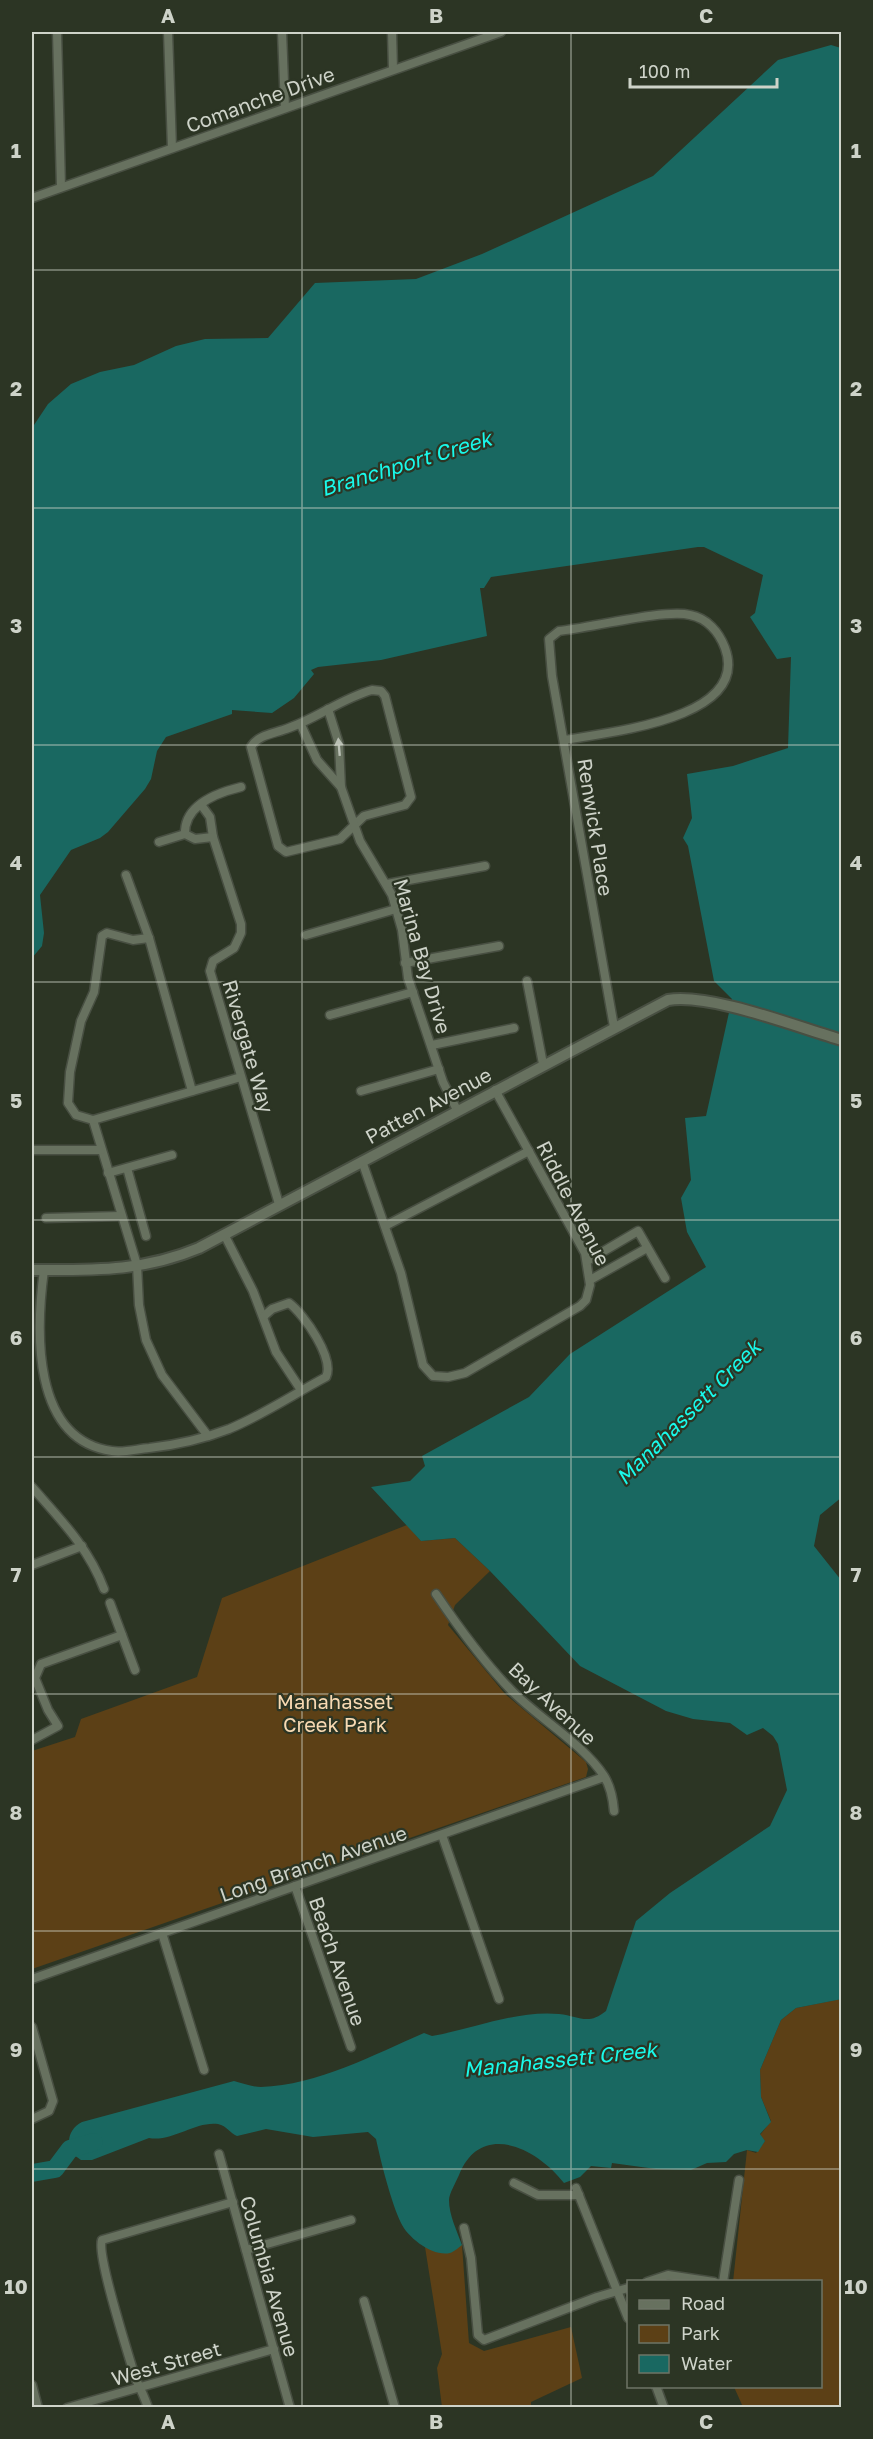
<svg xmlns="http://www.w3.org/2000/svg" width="873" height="2439" viewBox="0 0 873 2439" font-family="'Golos Text',sans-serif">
<rect width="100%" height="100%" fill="#2c3524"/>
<g fill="#5c4016">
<path d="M407 1525 421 1541 455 1538 490 1571 455 1605 448 1625 505 1694 586 1762 588 1769 586 1777 32 1969V1751L75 1737 81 1719 197 1677 222 1598Z"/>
<path d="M841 1999V2407H743L734 2387 820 2386V2282H733L747 2150 756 2153 765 2141 760 2135 771 2121 761 2097 760 2070 781 2020 796 2008Z"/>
<path d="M462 2245 469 2343 484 2351 571 2327 582 2378 531 2402V2407H442L437 2368 442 2354 425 2247Z"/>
</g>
<path fill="#196861" d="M831 45 841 48 842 1497 820 1515 814 1546 841 1580 842 1999 796 2008 781 2020 760 2070 761 2097 771 2122 760 2134 765 2141 758 2152 747 2150 734 2154 726 2162 707 2163 691 2170 656 2169 612 2163 611 2168 591 2166 580 2177 564 2183C537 2148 481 2120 459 2175 456 2182 449 2194 449 2200 449 2215 457 2231 462 2245 459 2247 454 2252 450 2253 433 2257 408 2238 401 2223 391 2202 381 2162 376 2139L368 2132 313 2137 266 2129 237 2136C230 2133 227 2126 218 2124 195 2121 173 2142 149 2138L92 2160H81C65 2150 65 2131 82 2122L234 2081C242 2083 252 2087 261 2087 318 2085 373 2055 424 2033L432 2036C473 2029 517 2010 559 2014 579 2016 588 2026 606 2011L636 1921 670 1893 770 1826 787 1790 778 1744 773 1736 763 1728 747 1735 730 1723 693 1719 666 1711 580 1666 490 1571 455 1538 421 1541 371 1487 410 1481 425 1466 422 1456 529 1397 570 1354 706 1267 687 1232 681 1198 691 1180 685 1118 706 1116 732 999 714 981 688 846 683 838 692 818 687 774 733 766 788 748 791 657 777 659 750 617 755 613 763 575 704 547H698L491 577 484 588H480L487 636 381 660 318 667 311 670 314 674 294 698 272 713 232 710V714L166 737 157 751 151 779 145 789 108 832 100 838 71 850 40 895 44 933 42 946 32 958V428L48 404 71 384 100 372 134 365 176 346 205 339 268 338 315 283 416 279 482 254 653 176 778 60Z"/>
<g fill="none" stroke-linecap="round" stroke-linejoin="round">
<path stroke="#196861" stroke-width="18" d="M32 2173 55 2169 70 2149 94 2142"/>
<g stroke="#484f42" stroke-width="11">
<g id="minor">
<path d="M57 32 61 187"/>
<path d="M168 32 172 148"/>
<path d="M282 32 285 108"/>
<path d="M392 32 393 69"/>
<path d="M32 198 501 32"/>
<path d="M372 690 381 691 385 696 411 797 405 805 364 816 340 839 286 852 278 846 251 747C257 736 271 734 283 730 315 720 340 699 372 690Z"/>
<path d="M328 709 339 744 341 787 360 841 392 895 402 930 408 978 443 1082 457 1110"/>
<path d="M301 725 317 760 341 787"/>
<path d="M565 740C609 732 751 719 725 648 719 632 707 618 690 615 664 609 590 628 559 631L549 639 552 676 614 1027"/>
<path d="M202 806 210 817 213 837 241 924V933L234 948 213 961 210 971 279 1204"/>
<path d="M213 837 195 839 185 834C184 805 216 793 241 787"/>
<path d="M159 842 185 834"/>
<path d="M126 875 149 938 192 1091"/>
<path d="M387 884 485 866"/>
<path d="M306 935 396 909"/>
<path d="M149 938 133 940 107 933 102 936 94 992 81 1021 70 1072 68 1103 76 1115 93 1120 137 1265 139 1305 146 1340 162 1375 208 1436"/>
<path d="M405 963 499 946"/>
<path d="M527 981 543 1064"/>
<path d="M330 1015 413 992"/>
<path d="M432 1045 514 1028"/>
<path d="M361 1091 439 1069"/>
<path d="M93 1120 241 1077"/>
<path d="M32 1150H101"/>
<path d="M362 1161 401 1273 423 1365 433 1376 448 1377 465 1373 580 1306 586 1300 590 1285 585 1253 495 1090"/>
<path d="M127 1168 146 1236"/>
<path d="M108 1173 172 1155"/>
<path d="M46 1218 120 1216"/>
<path d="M385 1226 529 1151"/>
<path d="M224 1234 253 1291 276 1352 301 1390"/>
<path d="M587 1261 638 1231 665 1278"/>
<path d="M44 1270C36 1329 31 1440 112 1451 124 1453 137 1449 149 1448 176 1445 203 1439 229 1429 263 1415 294 1394 326 1377 335 1359 304 1314 289 1303L272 1309 264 1316"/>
<path d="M590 1280 647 1248"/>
<path d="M32 1487C60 1519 89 1548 104 1589"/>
<path d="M32 1565 82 1546"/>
<path d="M436 1594C459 1628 484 1663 513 1692 540 1719 583 1744 604 1776 611 1787 613 1799 614 1811"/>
<path d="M110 1603 135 1670"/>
<path d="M32 1740 58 1726 48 1710 35 1678 41 1664 122 1635"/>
<path d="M442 1835 499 1999"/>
<path d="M295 1886 351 2047"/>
<path d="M162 1933 204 2070"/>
<path d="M32 1979 604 1777"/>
<path d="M32 2027 53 2101 49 2111 32 2119"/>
<path d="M219 2154 290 2408"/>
<path d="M514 2183 538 2195H579"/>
<path d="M576 2188 628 2318"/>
<path d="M464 2228 471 2258 478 2335 484 2340 597 2297 628 2288"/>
<path d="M246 2250 351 2220"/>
<path d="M647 2282 668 2275 714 2282"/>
<path d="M723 2282 739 2180"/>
<path d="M364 2301 395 2408"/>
<path d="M32 2385 38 2408"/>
<path d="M656 2386 664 2408"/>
<path d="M67 2408 274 2349"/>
<path d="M148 2408C145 2397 139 2387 135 2377 129 2356 96 2254 102 2240L233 2202"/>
</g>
</g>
<g stroke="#484f42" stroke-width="14">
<path id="tertiary" d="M32 1270C92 1270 142 1272 199 1248L668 1000C711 993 797 1027 842 1040"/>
</g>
<use href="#minor" stroke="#67715f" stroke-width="8"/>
<use href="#tertiary" stroke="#67715f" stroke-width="10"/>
</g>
<defs><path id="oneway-solid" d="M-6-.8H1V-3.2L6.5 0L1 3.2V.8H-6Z" transform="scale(1.5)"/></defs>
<use fill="#b9bfb4" href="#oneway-solid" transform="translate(339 747) rotate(-95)"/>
<path fill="none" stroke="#ced3c9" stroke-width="1.5" stroke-opacity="0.55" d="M302 32V2408M571 32V2408M32 270H842M32 508H842M32 745H842M32 982H842M32 1220H842M32 1457H842M32 1694H842M32 1931H842M32 2169H842"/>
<g text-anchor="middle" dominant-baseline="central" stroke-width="4.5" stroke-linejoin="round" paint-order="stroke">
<g font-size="20" fill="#ced3c9" stroke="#2c3524">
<text transform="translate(260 99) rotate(-20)">Comanche Drive</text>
<text transform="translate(596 827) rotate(81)">Renwick Place</text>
<text transform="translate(423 956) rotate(74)">Marina Bay Drive</text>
<text transform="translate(249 1046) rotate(74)">Rivergate Way</text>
<text transform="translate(428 1105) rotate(-28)">Patten Avenue</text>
<text transform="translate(574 1203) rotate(63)">Riddle Avenue</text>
<text transform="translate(553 1703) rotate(43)">Bay Avenue</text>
<text transform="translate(313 1863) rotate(-19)">Long Branch Avenue</text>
<text transform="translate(338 1961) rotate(71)">Beach Avenue</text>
<text transform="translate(270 2276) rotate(74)">Columbia Avenue</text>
<text transform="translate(166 2363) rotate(-16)">West Street</text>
</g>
<g font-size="20" fill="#f7d9b2" stroke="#2c3524">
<text x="335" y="1701">Manahasset<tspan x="335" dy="23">Creek Park</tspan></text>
</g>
<g font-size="21" font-style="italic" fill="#19f9ea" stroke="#2c3524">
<text transform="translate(406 463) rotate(-17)">Branchport Creek</text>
<text transform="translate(688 1412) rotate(-45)">Manahassett Creek</text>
<text transform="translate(560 2059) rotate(-6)">Manahassett Creek</text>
</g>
</g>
<rect width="873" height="2439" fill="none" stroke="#2c3524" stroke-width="66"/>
<rect x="627" y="2280" width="195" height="108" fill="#2c3524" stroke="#6d7466" stroke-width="1.5"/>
<rect x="639" y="2300" width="30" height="9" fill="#67715f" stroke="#6d7466" stroke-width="1.5"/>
<text x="681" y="2310" font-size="18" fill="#ced3c9">Road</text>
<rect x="639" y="2325" width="30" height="18" fill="#5c4016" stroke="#6d7466" stroke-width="1.5"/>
<text x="681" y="2340" font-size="18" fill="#ced3c9">Park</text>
<rect x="639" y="2355" width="30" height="18" fill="#196861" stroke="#6d7466" stroke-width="1.5"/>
<text x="681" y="2370" font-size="18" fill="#ced3c9">Water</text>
<path d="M630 78v9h147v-9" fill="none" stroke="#ced3c9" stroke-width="3"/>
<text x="639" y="78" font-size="18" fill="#ced3c9" stroke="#2c3524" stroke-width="4.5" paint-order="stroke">100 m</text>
<rect x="33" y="33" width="807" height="2373" fill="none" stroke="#ced3c9" stroke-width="2"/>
<g font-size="20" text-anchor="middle" font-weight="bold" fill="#ced3c9">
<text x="168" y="23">A</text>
<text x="436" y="23">B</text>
<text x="706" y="23">C</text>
<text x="16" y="158">1</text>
<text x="856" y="158">1</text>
<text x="16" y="396">2</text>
<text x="856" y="396">2</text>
<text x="16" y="633">3</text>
<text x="856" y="633">3</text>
<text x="16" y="870">4</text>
<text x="856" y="870">4</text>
<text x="16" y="1108">5</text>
<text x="856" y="1108">5</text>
<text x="16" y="1345">6</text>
<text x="856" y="1345">6</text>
<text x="16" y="1582">7</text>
<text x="856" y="1582">7</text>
<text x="16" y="1820">8</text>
<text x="856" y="1820">8</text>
<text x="16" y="2057">9</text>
<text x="856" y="2057">9</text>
<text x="16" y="2294">10</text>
<text x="856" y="2294">10</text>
<text x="168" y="2429">A</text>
<text x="436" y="2429">B</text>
<text x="706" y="2429">C</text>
</g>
</svg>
